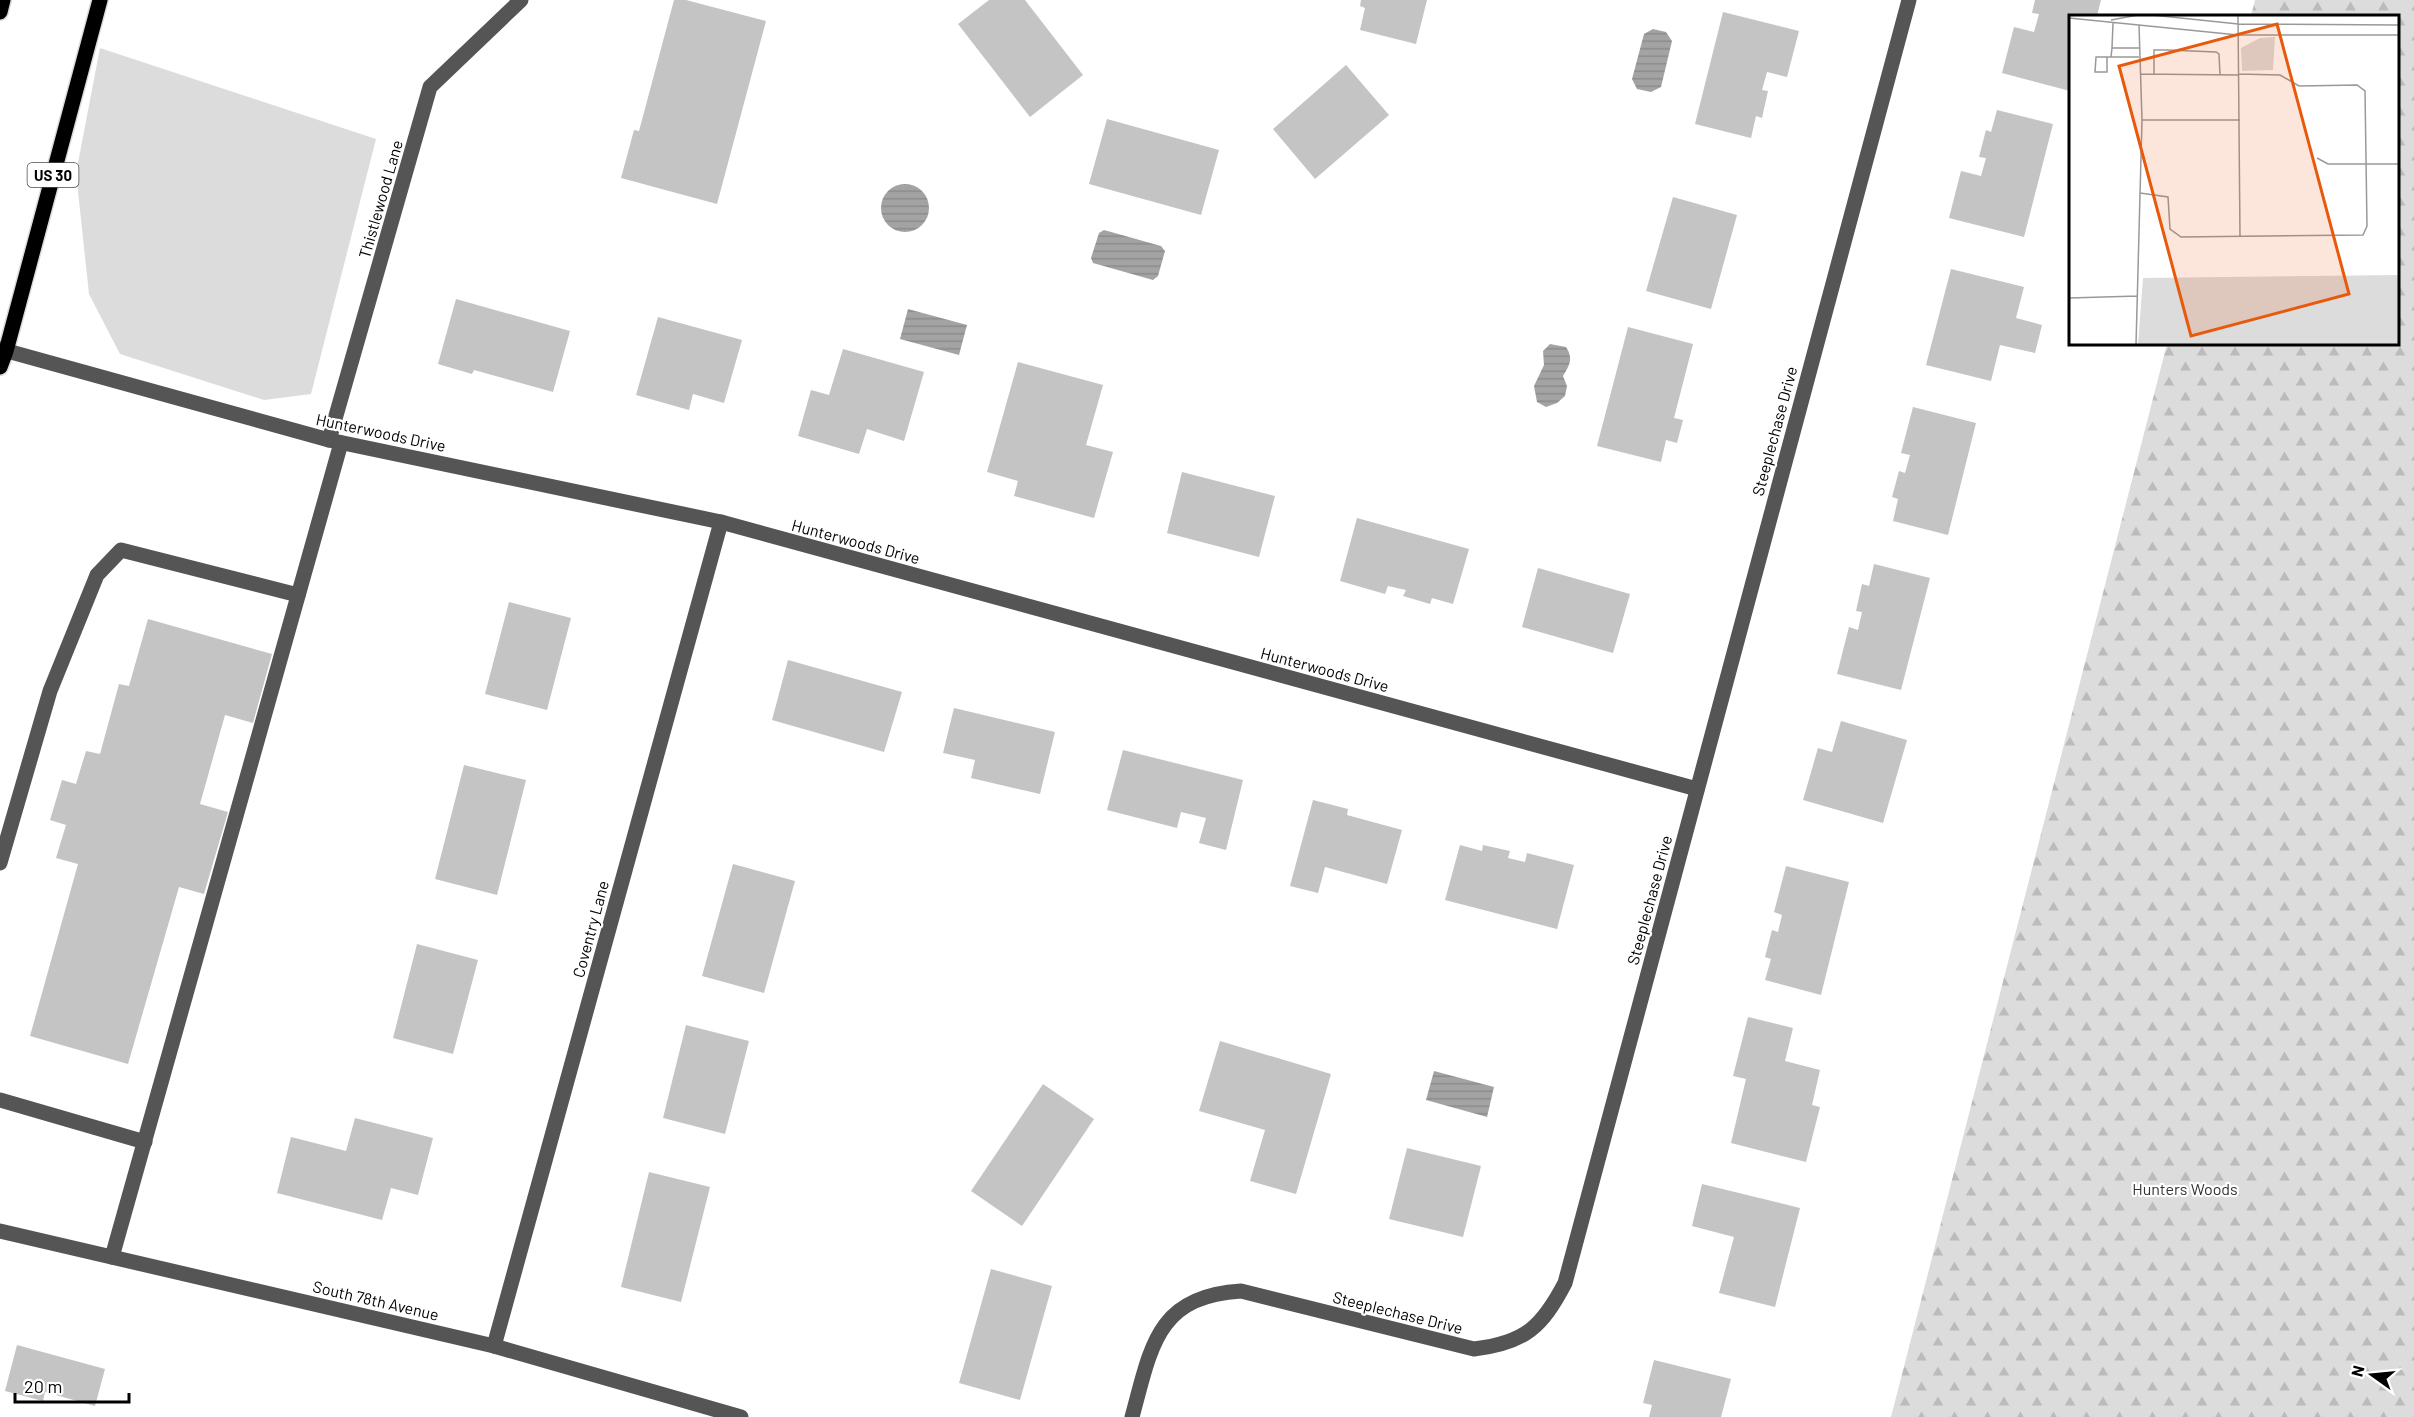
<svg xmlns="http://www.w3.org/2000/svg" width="2414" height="1417" viewBox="0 0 2414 1417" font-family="Barlow,sans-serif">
<defs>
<pattern id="forest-firs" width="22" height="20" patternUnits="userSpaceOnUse" patternTransform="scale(1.5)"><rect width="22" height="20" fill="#dcdcdc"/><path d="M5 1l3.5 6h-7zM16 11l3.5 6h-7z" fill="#bbb"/></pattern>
<pattern id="water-rules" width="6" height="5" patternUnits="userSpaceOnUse" patternTransform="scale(1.5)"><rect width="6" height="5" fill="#a3a3a3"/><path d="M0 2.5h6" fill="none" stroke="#8b8b8b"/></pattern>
</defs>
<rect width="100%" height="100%" fill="#fff"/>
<path fill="#dcdcdc" d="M100 48 376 139 311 394 264 400 120 354 89 294 76 173Z"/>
<path fill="url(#forest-firs)" d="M2255 0H2414V1417H1891L2167 344H2398V16H2251Z"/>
<g fill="url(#water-rules)">
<path d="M1653 29 1666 32 1672 41 1661 87 1651 92 1637 89 1632 79 1644 34Z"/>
<circle cx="905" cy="208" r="24"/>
<path d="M1104 230 1161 246 1165 251 1158 276 1153 280 1093 263 1091 258 1099 233Z"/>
<path d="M908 309 967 325 959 355 900 339Z"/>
<path d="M1550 344 1566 347C1574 359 1569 366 1563 376L1567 386 1565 396 1557 403 1546 407 1537 402 1534 386 1544 365 1543 351Z"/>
<path d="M1434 1071 1494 1087 1487 1117 1426 1100Z"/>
</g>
<g fill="#c4c4c4">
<path d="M674 0H686L766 21 717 204 621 178 634 130 639 131Z"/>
<path d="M989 0H1025L1083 75 1030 117 958 24Z"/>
<path d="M1361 0H1427L1416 44 1360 30 1365 8 1360 6Z"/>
<path d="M2035 0H2101L2097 16H2070V91L2002 73 2014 27 2034 32 2039 14 2032 13Z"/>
<path d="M1723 12 1799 31 1787 77 1767 72 1762 90 1768 91 1762 118 1756 116 1751 138 1695 124Z"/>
<path d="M1346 65 1389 115 1315 179 1273 129Z"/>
<path d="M1997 110 2053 124 2024 237 1949 218 1961 171 1981 176 1986 158 1979 157 1986 130 1991 132Z"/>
<path d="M1107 119 1219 150 1201 215 1089 184Z"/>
<path d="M1673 197 1737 215 1711 309 1646 291Z"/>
<path d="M1951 269 2024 287 2016 318 2042 325 2035 353 2000 345 1991 381 1926 365Z"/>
<path d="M456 299 570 331 553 392 474 370 472 374 438 364Z"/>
<path d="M658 317 742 340 724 403 693 394 689 410 636 395Z"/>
<path d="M1628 327 1693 344 1674 418 1683 420 1677 443 1666 440 1661 462 1597 446Z"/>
<path d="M843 349 924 372 904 441 867 429 859 454 798 436 811 390 829 395Z"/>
<path d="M1018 362 1103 385 1086 445 1113 452 1094 518 1014 496 1018 481 987 472Z"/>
<path d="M1913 407 1976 423 1948 535 1893 521 1898 499 1892 497 1899 471 1905 473 1910 455 1901 453Z"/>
<path d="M1182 472 1275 496 1259 557 1167 533Z"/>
<path d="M1357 518 1469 549 1453 604 1432 598 1430 604 1403 596 1406 590 1388 586 1385 594 1340 581Z"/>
<path d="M1874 564 1930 578 1901 690 1837 674 1849 627 1858 630 1862 612 1856 611 1862 584 1869 586Z"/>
<path d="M1538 568 1630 594 1613 653 1522 627Z"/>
<path d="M509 602 571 618 547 710 485 694Z"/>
<path d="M148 619 272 654 253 723 225 715 200 804 228 812 204 894 179 887 128 1064 30 1036 78 864 56 858 66 825 50 820 62 780 76 784 86 751 100 754 119 684 129 686Z"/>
<path d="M788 660 902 692 884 752 772 720Z"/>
<path d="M954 708 1055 732 1040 794 971 778 975 760 943 753Z"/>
<path d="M1841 721 1907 740 1883 823 1803 800 1818 748 1832 752Z"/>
<path d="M1123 750 1243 780 1226 850 1199 843 1206 818 1181 812 1177 828 1107 810Z"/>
<path d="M464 765 526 780 497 895 435 879Z"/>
<path d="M1313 800 1348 809 1347 815 1402 830 1387 884 1325 867 1318 893 1290 886Z"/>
<path d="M1460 845 1482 851 1483 845 1510 851 1508 858 1525 862 1527 853 1574 865 1557 929 1445 900Z"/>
<path d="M733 864 795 881 764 993 702 976Z"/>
<path d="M1786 866 1849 882 1821 995 1765 980 1771 959 1765 957 1772 930 1778 932 1782 915 1774 912Z"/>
<path d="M417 944 478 960 453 1054 393 1038Z"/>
<path d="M1748 1017 1793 1028 1785 1061 1820 1070 1812 1105 1820 1107 1806 1162 1731 1143 1746 1079 1733 1076Z"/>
<path d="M686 1025 749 1041 725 1134 663 1118Z"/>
<path d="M1220 1041 1331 1074 1296 1194 1250 1181 1265 1130 1199 1111Z"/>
<path d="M1043 1084 1094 1119 1022 1226 971 1191Z"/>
<path d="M355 1118 433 1138 418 1195 391 1188 382 1220 277 1193 291 1137 346 1151Z"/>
<path d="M1407 1148 1481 1166 1463 1237 1389 1219Z"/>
<path d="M649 1172 710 1187 681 1302 621 1287Z"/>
<path d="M1702 1184 1800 1208 1775 1307 1719 1293 1734 1237 1692 1226Z"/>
<path d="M991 1269 1052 1286 1020 1400 959 1383Z"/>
<path d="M17 1345 105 1369 95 1406 45 1392 43 1401 5 1391Z"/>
<path d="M1654 1360 1731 1379 1721 1417H1649L1652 1405 1643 1403Z"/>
</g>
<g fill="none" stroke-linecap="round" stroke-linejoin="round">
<g stroke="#dbdbdb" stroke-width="18">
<g id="major">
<path d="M0 12 3 0"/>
<path d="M0 367 6 351 100 0"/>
</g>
</g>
<g stroke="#555" stroke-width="15">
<path d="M0 349 329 440 721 522 1697 789"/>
<path d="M329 440 430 87 521 0"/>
<path d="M0 863 50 691 97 575 121 550 298 595"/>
<path d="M0 1100 145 1142"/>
<path d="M0 1231 494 1346 741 1417"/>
<path d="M112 1257 341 443"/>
<path d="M494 1346 721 522"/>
<path d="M1132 1417C1151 1348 1156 1296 1241 1291L1474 1349C1525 1343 1542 1327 1565 1283L1909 0"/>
</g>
<use href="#major" stroke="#000" stroke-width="15"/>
</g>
<g text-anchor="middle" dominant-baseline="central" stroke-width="4.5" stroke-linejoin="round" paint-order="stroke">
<rect fill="#fff" stroke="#4c4c4c" stroke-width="1.5" x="27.5" y="163" width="51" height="24" rx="4.5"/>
<g font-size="15" font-weight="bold" fill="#000">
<text x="53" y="175">US 30</text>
</g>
<g font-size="16" fill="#000" stroke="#fff">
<text transform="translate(380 199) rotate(-74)">Thistlewood Lane</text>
<text transform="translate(1774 431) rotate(-75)">Steeplechase Drive</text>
<text transform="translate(381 432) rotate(12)">Hunterwoods Drive</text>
<text transform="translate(856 541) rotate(15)">Hunterwoods Drive</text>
<text transform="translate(1325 669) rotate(15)">Hunterwoods Drive</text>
<text transform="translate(1649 900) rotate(-75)">Steeplechase Drive</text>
<text transform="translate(590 929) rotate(-75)">Coventry Lane</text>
<text transform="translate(376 1300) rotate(13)">South 78th Avenue</text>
<text transform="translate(1398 1312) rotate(14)">Steeplechase Drive</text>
</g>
<g font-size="16" fill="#333" stroke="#fff">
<text x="2185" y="1188">Hunters Woods</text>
</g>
</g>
<g transform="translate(2069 15)">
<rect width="330" height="330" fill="#fff"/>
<path d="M206 22 204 55 173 56 172 33 191 23Z" fill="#dcdcdc"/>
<path d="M330 260V330H69L74 263Z" fill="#dcdcdc"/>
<path fill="none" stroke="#999" stroke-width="1.5" d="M83 0 169 9 330 10M169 0 171 222M0 3 169 20H330M42 5 69 0M44 8 43 33H70M38 42V57H26L27 42H42L43 33M42 42H70M71 59 169 60M85 59V35H99L147 37 150 39 151 60M73 105H171M248 143 259 149H330M71 178 99 182 101 214 112 222 294 220 298 211 296 76 288 70 230 71 211 60 169 59M0 283 69 281M67 330 73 105 70 10"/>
<path fill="#e8590c" fill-opacity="0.15" stroke="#e8590c" stroke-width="3" d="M208 9 280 279 122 321 50 51Z"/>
<rect width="330" height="330" fill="none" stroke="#000" stroke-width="3"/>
</g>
<g transform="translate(2372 1375) rotate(285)" stroke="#ffffff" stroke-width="4.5" paint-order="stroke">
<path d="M0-4.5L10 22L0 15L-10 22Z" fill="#000000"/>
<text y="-9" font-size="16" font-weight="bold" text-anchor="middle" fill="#000000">N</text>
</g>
<path d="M15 1393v9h114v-9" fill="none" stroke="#000000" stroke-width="3"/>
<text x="24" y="1393" font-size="18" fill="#000000" stroke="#ffffff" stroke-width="4.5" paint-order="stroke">20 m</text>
</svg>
